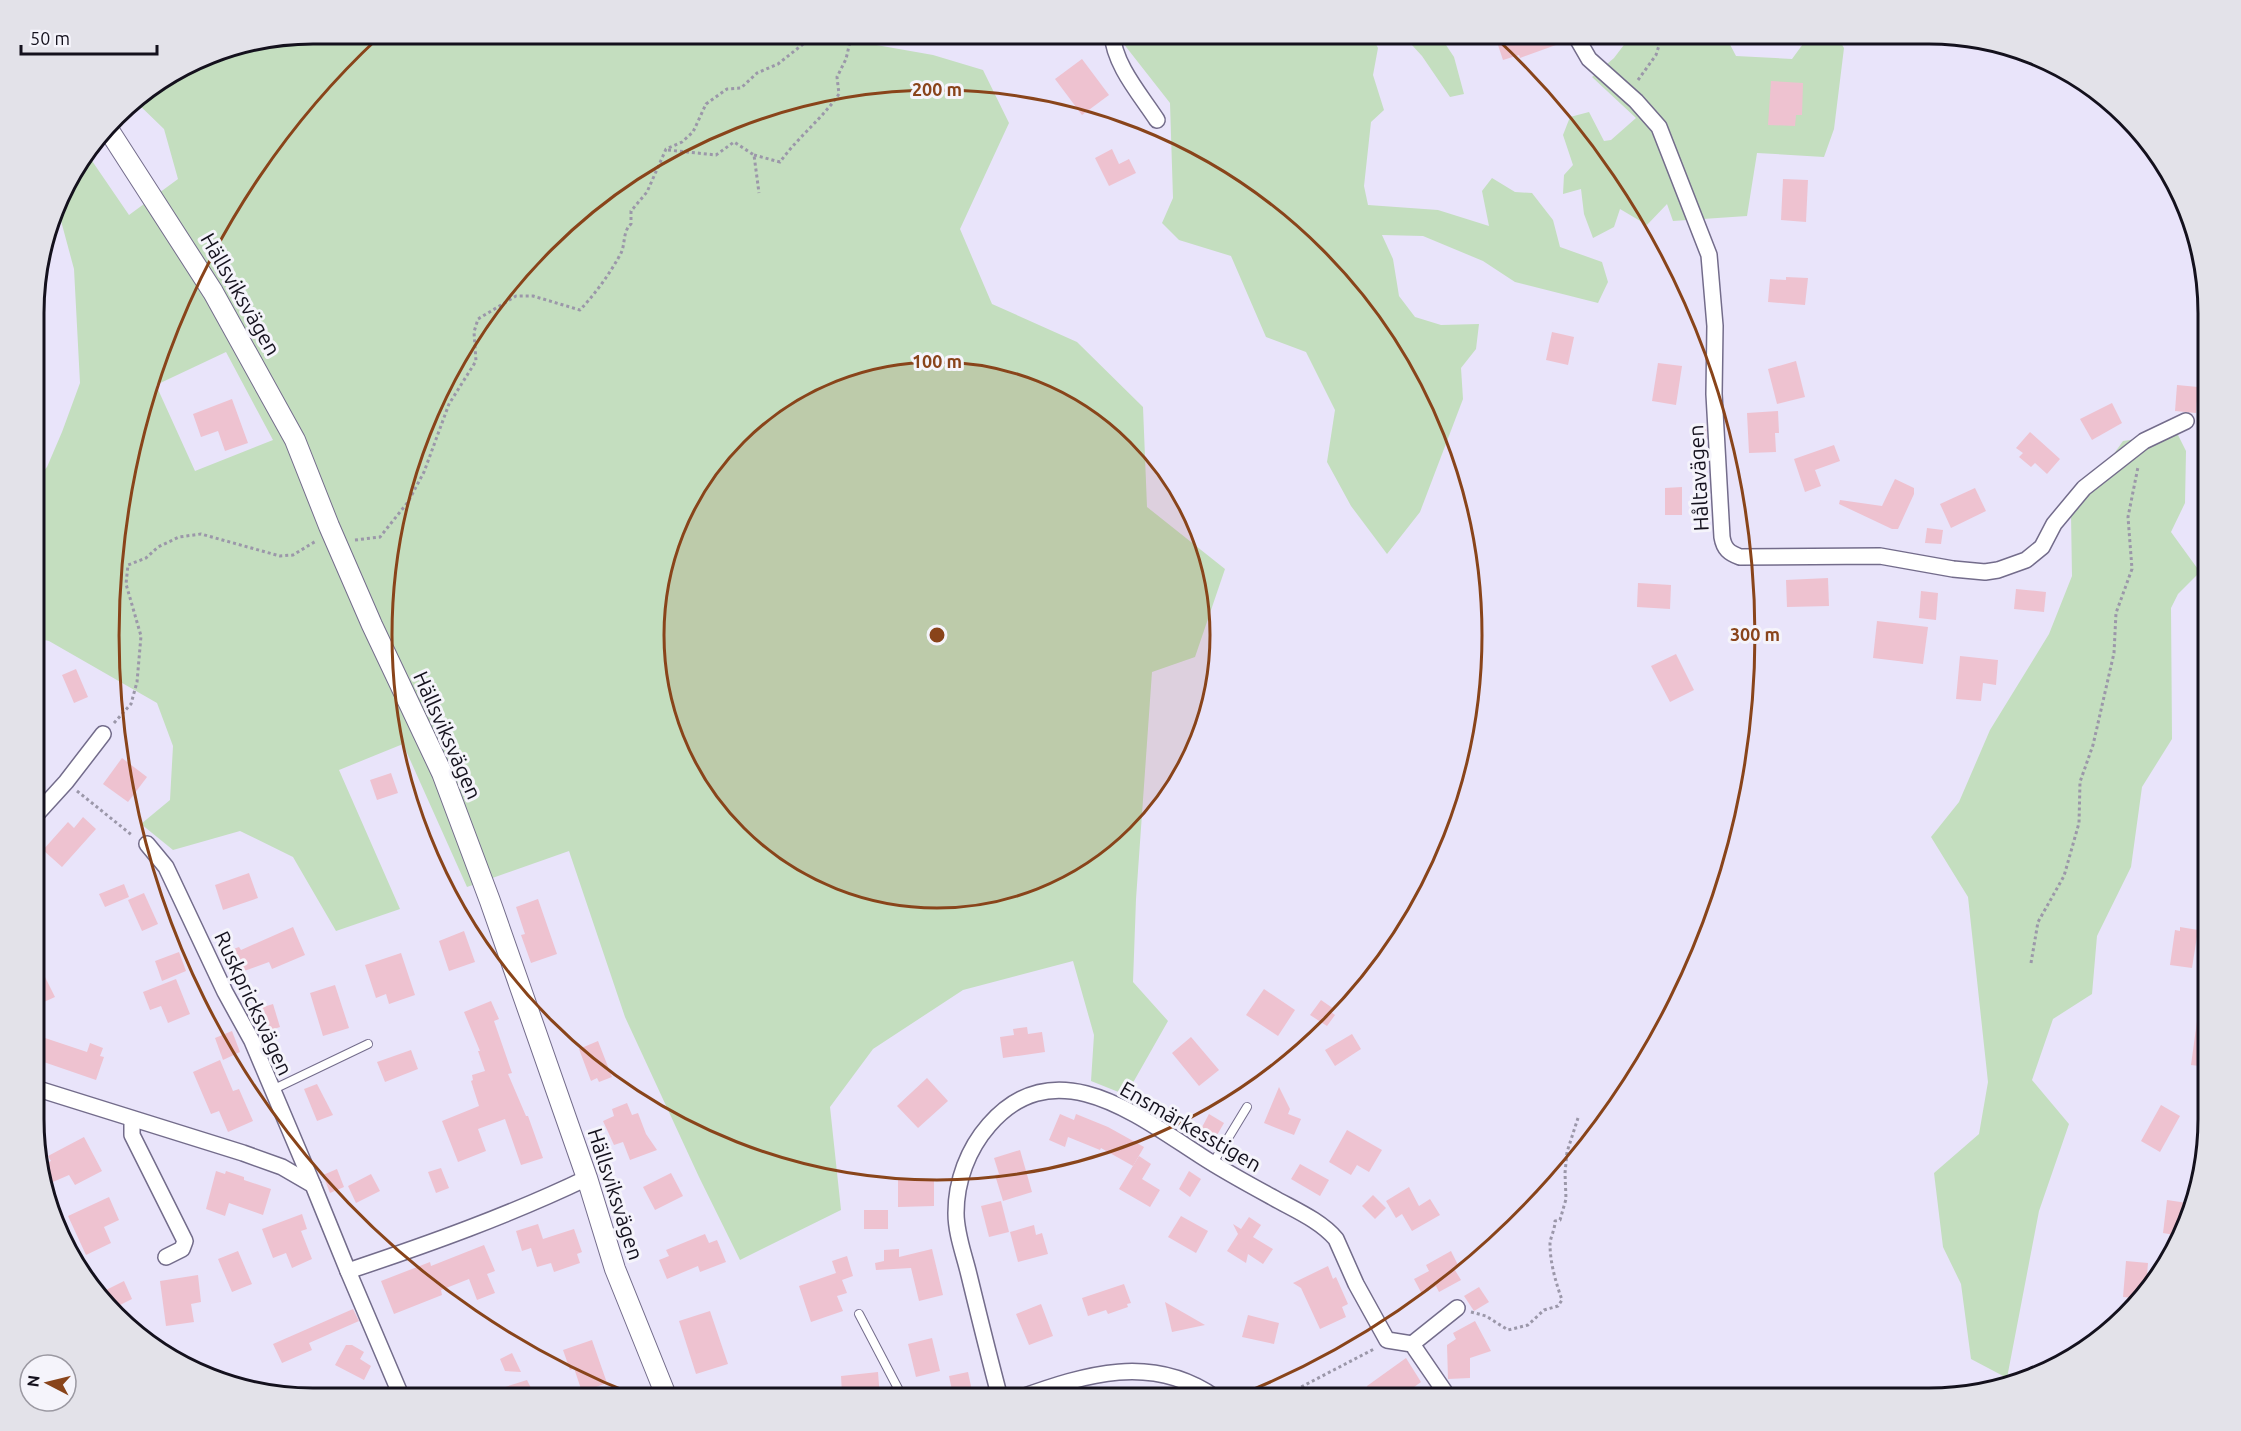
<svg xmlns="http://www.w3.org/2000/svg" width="2241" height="1431" viewBox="0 0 2241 1431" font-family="Ubuntu,sans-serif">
<rect width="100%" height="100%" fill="#e9e4fa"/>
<g fill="#c4debf" fill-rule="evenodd">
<path d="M312 33H862L865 43 933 55 983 70 1009 123 960 229 992 304 1077 342 1143 407 1147 507 1225 569 1195 657 1152 672 1136 899 1133 982 1168 1021 1126 1095 1091 1081 1094 1035 1073 961 963 990 873 1049 830 1107 841 1210 740 1260 699 1177 625 1017 569 851 467 887 403 744 339 770 400 909 336 931 293 857 240 831 173 850 141 824 170 800 173 746 157 703 49 641 35 638V481L47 467 62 432 80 383 74 269 57 206 62 188 88 155 129 215 178 179 164 129 133 99 206 54ZM226 352 273 440 195 471 156 385Z"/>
<path d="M1124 33H1370L1378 48 1373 75 1384 110 1371 122 1364 186 1368 205 1438 210 1489 226 1482 191 1492 178 1515 192 1532 193 1553 220 1560 247 1602 262 1608 282 1598 303 1515 282 1483 261 1423 236 1382 235 1393 259 1399 296 1415 317 1441 325 1479 324 1476 349 1461 368 1463 399 1420 512 1387 554 1351 506 1327 462 1335 410 1306 352 1266 337 1231 256 1179 240 1162 223 1173 198 1170 103 1123 43Z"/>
<path d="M1401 33H1438L1454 57 1464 94 1450 97 1422 56Z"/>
<path d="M1633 33H1724L1736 56 1792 59 1811 33H1835L1844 48 1834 129 1824 157 1757 153 1747 216 1673 221 1667 204 1647 225 1620 209 1614 227 1593 238 1584 214 1581 189 1563 194 1564 175 1573 165 1563 135 1570 117 1589 112 1604 141 1611 140 1636 118 1592 77 1614 58Z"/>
<path d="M2177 433 2186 451 2185 503 2171 532 2200 572 2178 594 2171 608 2172 739 2142 787 2131 867 2097 936 2092 994 2053 1019 2032 1080 2069 1124 2039 1211 2007 1378 1971 1359 1961 1284 1943 1247 1934 1173 1979 1134 1988 1082 1968 897 1931 837 1959 802 1990 730 2049 634 2072 576 2071 514 2123 441Z"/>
</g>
<g fill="#eec2d0">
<path d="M1494 33H1526L1528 40 1548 33H1564L1567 41 1520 58 1519 55 1503 60Z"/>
<path d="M1082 59 1109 95 1082 115 1055 79Z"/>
<path d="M1771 81 1803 83 1802 115H1796L1795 126 1768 125Z"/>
<path d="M1112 149 1119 164 1129 159 1136 173 1109 186 1095 158Z"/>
<path d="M1783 179 1808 180 1806 222 1781 220Z"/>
<path d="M1786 277 1808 278 1805 305 1768 302 1770 279 1786 280Z"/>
<path d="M1552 332 1574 337 1568 365 1546 360Z"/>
<path d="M1796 361 1805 397 1777 404 1768 369Z"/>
<path d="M1658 363 1682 366 1676 405 1652 401Z"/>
<path d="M2177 385 2198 387 2196 413 2175 411Z"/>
<path d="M232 399 248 443 225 451 218 431 201 437 193 414Z"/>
<path d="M2112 403 2122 423 2092 440 2080 419Z"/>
<path d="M1778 411 1779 433H1775L1776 452 1749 453 1747 413Z"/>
<path d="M1694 424 1706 425 1707 444 1692 442Z"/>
<path d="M2030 432 2060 459 2047 474 2035 463 2031 467 2019 457 2023 453 2016 448Z"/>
<path d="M1834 445 1840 461 1815 470 1821 486 1805 492 1794 459Z"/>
<path d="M1895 479 1914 488V494L1898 529H1892L1839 504 1840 500 1882 506Z"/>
<path d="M1682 487V515H1665V488Z"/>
<path d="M1975 488 1986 511 1951 528 1940 504Z"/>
<path d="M1927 528 1943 530 1941 544 1925 543Z"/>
<path d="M1828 578 1829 606 1787 607 1786 580Z"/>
<path d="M1638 583 1671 585 1670 609 1637 607Z"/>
<path d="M2016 589 2046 592 2044 612 2014 609Z"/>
<path d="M1921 591 1938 593 1936 620 1919 618Z"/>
<path d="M1877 621 1928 627 1923 664 1873 658Z"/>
<path d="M1676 654 1694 690 1670 702 1651 666Z"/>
<path d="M1960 656 1998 660 1996 685 1983 683 1981 701 1956 699Z"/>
<path d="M76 669 88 697 74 703 62 675Z"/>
<path d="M122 758 147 777 128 802 103 784Z"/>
<path d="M391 773 398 793 377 800 370 780Z"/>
<path d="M83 817 96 829 62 867 43 850 68 822 74 828Z"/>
<path d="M249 873 258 898 223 910 215 885Z"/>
<path d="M124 884 129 897 105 907 99 894Z"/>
<path d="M144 893 158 924 142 931 128 900Z"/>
<path d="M538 899 557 954 531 963 521 935 525 934 516 907Z"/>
<path d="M293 927 305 955 272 969 269 962 230 976 222 953 239 947 241 950Z"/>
<path d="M2180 927 2198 930 2192 968 2170 965 2175 930 2180 931Z"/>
<path d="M464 931 475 962 449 971 439 941Z"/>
<path d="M179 952 186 971 162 981 155 961Z"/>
<path d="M401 953 415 995 389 1004 386 994 376 998 365 965Z"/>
<path d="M35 957 55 997 35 1006Z"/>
<path d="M176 979 190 1014 168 1023 161 1006 150 1010 143 992Z"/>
<path d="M335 985 349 1028 323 1036 310 993Z"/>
<path d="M1264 989 1295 1010 1278 1036 1246 1015Z"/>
<path d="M1321 1000 1334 1009 1331 1012 1335 1015 1327 1026 1310 1015Z"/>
<path d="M491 1001 499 1019 494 1021 512 1073 508 1074 526 1116H528L543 1158 521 1165 505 1119 478 1129 486 1151 458 1162 442 1121 479 1106 471 1081 473 1080 472 1075 485 1071 478 1051H480L464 1012Z"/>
<path d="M273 1004 280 1027 259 1034 251 1011Z"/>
<path d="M2198 1014 2207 1015V1067L2191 1065Z"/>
<path d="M1027 1027 1028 1034 1042 1032 1045 1052 1003 1058 1000 1037 1014 1035 1013 1029Z"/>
<path d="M232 1031 240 1052 223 1060 215 1038Z"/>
<path d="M1352 1034 1361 1049 1335 1066 1325 1050Z"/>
<path d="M42 1037 87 1052 90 1043 103 1048 100 1056 104 1057 96 1080 35 1059V1052Z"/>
<path d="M1191 1037 1219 1070 1199 1086 1172 1053Z"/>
<path d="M598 1041 612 1077 599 1082 597 1078 591 1081 579 1049Z"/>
<path d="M411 1050 418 1069 385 1082 377 1062Z"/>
<path d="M220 1060 233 1091 239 1089 253 1121 228 1132 219 1111 211 1114 193 1072Z"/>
<path d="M927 1078 948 1101 918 1128 897 1106Z"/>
<path d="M317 1084 333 1115 317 1121 304 1089Z"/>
<path d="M1279 1087 1290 1109 1288 1114 1301 1119 1294 1135 1264 1123Z"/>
<path d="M627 1103 632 1115 638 1113 646 1134 657 1150 630 1160 623 1142 614 1145 603 1121 614 1116 612 1109Z"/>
<path d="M2161 1105 2180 1116 2160 1152 2141 1141Z"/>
<path d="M1060 1114 1074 1120 1076 1114 1108 1127 1144 1147 1133 1166 1101 1148 1100 1150 1068 1137 1065 1147 1049 1140Z"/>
<path d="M1209 1114 1224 1123 1216 1137 1201 1129Z"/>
<path d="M1347 1130 1382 1150 1369 1172 1357 1165 1351 1175 1329 1162Z"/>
<path d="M84 1137 102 1171 75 1185 69 1175 46 1185 39 1166 51 1161 48 1156Z"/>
<path d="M1020 1150 1032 1192 1003 1201 995 1175 999 1174 994 1158Z"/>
<path d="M1139 1156 1151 1164 1142 1179 1160 1190 1150 1207 1119 1189Z"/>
<path d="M1300 1164 1329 1180 1320 1196 1291 1179Z"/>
<path d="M441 1168 449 1188 436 1193 428 1172Z"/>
<path d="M337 1169 344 1187 330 1193 323 1175Z"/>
<path d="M216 1171 225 1174 226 1171 244 1177V1180L271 1189 263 1215 229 1203 225 1216 206 1209Z"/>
<path d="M1189 1171 1201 1179 1190 1197 1179 1189Z"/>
<path d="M671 1173 683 1196 655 1210 643 1187Z"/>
<path d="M371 1174 380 1191 356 1203 348 1186Z"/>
<path d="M898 1180H934V1206L898 1207Z"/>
<path d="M1409 1187 1419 1206 1430 1199 1440 1215 1412 1231 1402 1214 1396 1218 1386 1201Z"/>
<path d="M1373 1195 1386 1208 1375 1219 1362 1206Z"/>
<path d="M109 1197 119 1220 104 1227 111 1243 86 1255 68 1216Z"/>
<path d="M2167 1200 2194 1204 2180 1236 2163 1233Z"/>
<path d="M1001 1201 1009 1232 989 1237 981 1206Z"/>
<rect x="864" y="1210" width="24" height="19"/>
<path d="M302 1214 307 1229 301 1231 312 1259 292 1268 286 1253 273 1258 262 1229Z"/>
<path d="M1181 1216 1208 1231 1196 1253 1168 1237Z"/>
<path d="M1249 1217 1261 1225 1253 1237 1273 1249 1263 1264 1248 1254 1246 1263 1227 1251 1238 1234 1233 1224 1241 1229Z"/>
<path d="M538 1224 543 1239 574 1229 582 1252 577 1254 580 1263 554 1272 551 1263 537 1267 531 1248 522 1251 516 1231Z"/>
<path d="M1034 1225 1036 1235 1042 1233 1048 1254 1018 1262 1010 1232Z"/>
<path d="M705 1234 709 1243 717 1240 726 1262 700 1272 698 1266 667 1279 659 1260 669 1256 666 1250Z"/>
<path d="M484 1245 495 1271 487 1274 495 1293 477 1300 469 1279 441 1290 442 1295 394 1314 381 1281 430 1262 431 1266Z"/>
<path d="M899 1249V1257L932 1249 943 1295 919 1301 911 1268 876 1270 875 1263 884 1261V1250Z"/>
<path d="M238 1251 252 1284 232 1292 218 1259Z"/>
<path d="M1451 1251 1458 1265 1453 1267 1461 1280 1439 1292 1436 1286 1422 1294 1414 1279 1429 1271 1426 1265Z"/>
<path d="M847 1256 853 1276 842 1280 847 1293 837 1296 843 1311 811 1322 799 1286 836 1273 832 1261Z"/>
<path d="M2126 1261 2148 1263 2146 1288 2135 1298 2123 1297Z"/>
<path d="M1328 1266 1333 1279 1336 1277 1348 1304 1342 1307 1346 1317 1320 1329 1301 1288 1293 1283Z"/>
<path d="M198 1275 201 1302 191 1304 194 1322 166 1326 160 1281Z"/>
<path d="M124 1281 132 1299 116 1307 102 1292Z"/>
<path d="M1124 1284 1131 1303 1127 1304 1128 1307 1108 1314 1106 1310 1088 1316 1082 1298Z"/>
<path d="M1479 1287 1489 1302 1474 1311 1464 1296Z"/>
<path d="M1165 1302 1205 1325 1172 1332Z"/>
<path d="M1041 1304 1053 1336 1029 1345 1016 1314Z"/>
<path d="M353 1309 359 1321 309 1343 312 1350 282 1363 273 1344Z"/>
<path d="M710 1311 728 1364 696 1374 679 1321Z"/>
<path d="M1248 1315 1279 1323 1274 1344 1242 1337Z"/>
<path d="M1475 1321 1491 1351 1470 1358V1378L1448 1379 1447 1345 1456 1339 1453 1333Z"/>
<path d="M932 1338 940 1371 916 1377 908 1344Z"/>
<path d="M592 1340 607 1383 582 1392 574 1368 570 1370 563 1350Z"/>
<path d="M346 1345H352L364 1352 360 1359 371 1366 364 1380 335 1365Z"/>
<path d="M512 1353 521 1372 505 1371 500 1359Z"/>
<path d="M1406 1358 1421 1382 1399 1398H1365L1367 1386Z"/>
<path d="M878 1372 880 1398H864L863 1392 842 1394 841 1376Z"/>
<path d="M968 1372 972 1391 953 1395 949 1376Z"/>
<path d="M527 1380 536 1398H480V1395Z"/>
</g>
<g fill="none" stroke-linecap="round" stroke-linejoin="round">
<g stroke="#736c8b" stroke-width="10">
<g id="service">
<path d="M272 1090 368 1044"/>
<path d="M1213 1163 1247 1107"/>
<path d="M859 1314 903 1398"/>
</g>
</g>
<g stroke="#736c8b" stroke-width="18">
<g id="minor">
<path d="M1112 33C1114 65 1140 94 1157 120"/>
<path d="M1574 33 1589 59 1636 101 1659 127 1709 255 1715 326 1714 394 1722 537C1724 549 1729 553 1740 557L1880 556 1953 569 1985 572 1998 570 2026 560 2042 547 2054 524 2084 488 2144 441 2186 421"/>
<path d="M35 816 66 782 103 734"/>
<path d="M147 844 166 867 225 992 252 1041 313 1185"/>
<path d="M35 1088 243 1153 282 1167 313 1185 348 1271"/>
<path d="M132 1119V1135L185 1241 182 1249 166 1257"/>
<path d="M1412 1344 1457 1308"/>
<path d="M402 1398 348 1271C429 1244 510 1215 587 1178"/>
<path d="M1000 1398C989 1357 979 1316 969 1275 964 1254 956 1234 956 1213 956 1181 968 1149 989 1125 1055 1049 1137 1115 1201 1156 1224 1171 1248 1184 1272 1197 1293 1209 1320 1220 1336 1239L1356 1284 1387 1340 1412 1344 1449 1398"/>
<path d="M1019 1398C1086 1374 1152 1353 1216 1398"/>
</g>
</g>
<g stroke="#736c8b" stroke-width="22">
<path id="tertiary" d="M108 129 213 292 295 440 329 526 372 625 442 773 490 901 587 1178 615 1269 667 1398"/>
</g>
<g stroke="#9b97a9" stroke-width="3" stroke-dasharray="3 3" stroke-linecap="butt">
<path d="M1638 80 1656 55 1663 33"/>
<path d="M668 150 716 155 734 142 754 155 759 193"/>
<path d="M754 155 780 162C798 137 822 119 839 94L837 77 846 59 852 33"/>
<path d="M355 540 380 537 408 502 424 472 449 404 476 361 474 332 478 319 516 296H533L580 310C595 294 609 275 620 255 626 245 622 232 631 224V211L647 192 666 149 682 142 693 132 706 104 727 89 741 88 757 73 778 64 817 33"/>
<path d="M114 723 131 704 137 682 141 636 126 584 128 565 146 558 158 547 179 537 201 534 280 556 293 555 316 541"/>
<path d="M77 791 133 836"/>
<path d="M2031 963 2038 922 2064 876 2079 823 2080 782 2093 745 2114 653 2116 613 2132 569 2128 517 2138 467"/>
<path d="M1471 1312 1486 1316 1508 1330 1528 1325 1544 1310 1558 1306 1562 1300C1556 1283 1550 1263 1550 1244 1550 1238 1555 1230 1555 1221L1560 1220 1566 1199 1565 1173 1567 1152 1578 1118"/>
<path d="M322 1398V1395H339L350 1398"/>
<path d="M1280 1398 1374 1349"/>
</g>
<use href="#service" stroke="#fff" stroke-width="8"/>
<use href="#minor" stroke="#fff" stroke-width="15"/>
<use href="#tertiary" stroke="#fff" stroke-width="20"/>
</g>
<circle cx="937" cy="635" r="273" fill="#89441a" fill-opacity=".12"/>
<g fill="none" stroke="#89441a" stroke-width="3">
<circle cx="937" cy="635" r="273"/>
<circle cx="937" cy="635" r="545"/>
<path d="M637 1396A818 818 0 0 1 379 37M1495 37A818 818 0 0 1 1237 1396"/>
</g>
<g text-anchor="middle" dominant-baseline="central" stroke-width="6" stroke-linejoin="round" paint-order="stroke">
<g font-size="21" fill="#14111d" stroke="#f5f4fb">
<text transform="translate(241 294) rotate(60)">Hällsviksvägen</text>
<text transform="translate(1698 478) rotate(-93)">Håltavägen</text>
<text transform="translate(448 735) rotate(66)">Hällsviksvägen</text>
<text transform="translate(254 1003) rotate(65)">Ruskpricksvägen</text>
<text transform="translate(1191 1126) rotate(30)">Ensmärkesstigen</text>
<text transform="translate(616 1194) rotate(72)">Hällsviksvägen</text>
</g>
</g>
<path d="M0 0H2241V1431H0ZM313 44H1929A269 269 0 0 1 2198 313V1119A269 269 0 0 1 1929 1388H313A269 269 0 0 1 44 1119V313A269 269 0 0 1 313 44Z" fill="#e3e2e9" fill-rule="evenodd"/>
<path fill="none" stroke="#14111d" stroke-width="3" d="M313 44H1929A269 269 0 0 1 2198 313V1119A269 269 0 0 1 1929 1388H313A269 269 0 0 1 44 1119V313A269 269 0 0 1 313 44Z"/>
<circle cx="937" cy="635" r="9" fill="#89441a" stroke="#f5f4fb" stroke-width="3"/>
<g font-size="18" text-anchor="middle" font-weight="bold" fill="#89441a" stroke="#f5f4fb" stroke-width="6" stroke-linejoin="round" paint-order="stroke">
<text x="937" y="96">200 m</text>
<text x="937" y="368">100 m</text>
<text x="1755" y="641">300 m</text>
</g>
<g transform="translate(48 1383) rotate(277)"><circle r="28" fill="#f5f4fb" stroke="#9b99a2" stroke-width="1.5"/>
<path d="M0-4.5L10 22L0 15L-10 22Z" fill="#89441a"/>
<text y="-9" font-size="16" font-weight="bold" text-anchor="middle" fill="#14111d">N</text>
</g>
<path d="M21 45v9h136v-9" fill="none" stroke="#14111d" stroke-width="3"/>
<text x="30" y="45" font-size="18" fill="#14111d" stroke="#f5f4fb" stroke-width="4.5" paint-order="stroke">50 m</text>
</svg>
